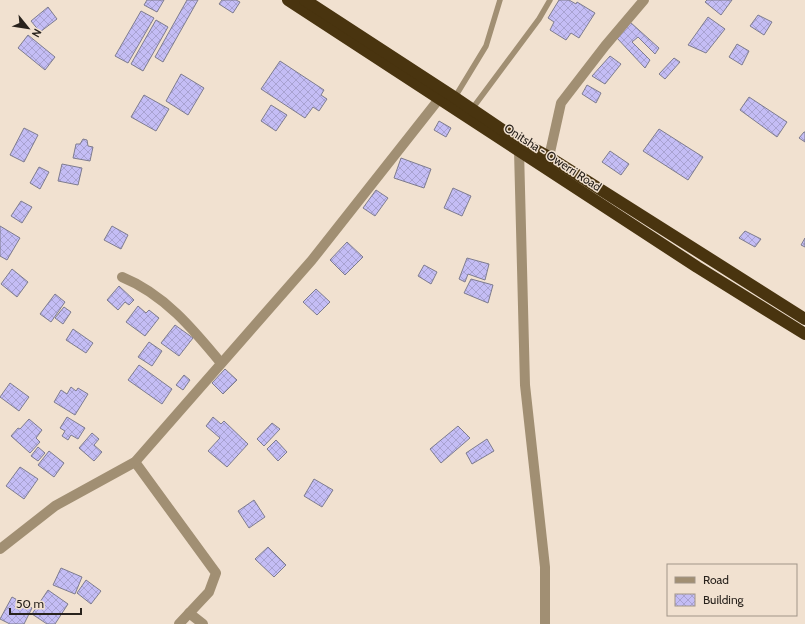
<svg xmlns="http://www.w3.org/2000/svg" width="805" height="624" viewBox="0 0 805 624" font-family="Cabin,sans-serif">
<defs>
<pattern id="building-cross-hatch" width="8" height="8" patternUnits="userSpaceOnUse"><rect width="8" height="8" fill="#c4bdf5"/><path d="M0 0l8 8M0 8l8-8" fill="none" stroke="#a8a2d1"/></pattern>
</defs>
<rect width="100%" height="100%" fill="#f1e1d0"/>
<g fill="url(#building-cross-hatch)" stroke="#7e7c8e">
<path d="M147 0H164L157 12 144 5Z"/>
<path d="M187 0H198L163 62 155 57Z"/>
<path d="M222 0H236L240 2 233 13 219 4Z"/>
<path d="M559 0H569L576 4 577 2 595 13 579 38 571 33 566 40 550 30 554 22 548 18Z"/>
<path d="M707 0H732L721 15 705 2Z"/>
<path d="M48 7 57 19 40 32 31 21Z"/>
<path d="M141 11 154 18 128 63 115 56Z"/>
<path d="M758 15 772 22 764 35 750 26Z"/>
<path d="M708 17 725 29 706 53 688 45Z"/>
<path d="M156 20 168 27 143 71 131 64Z"/>
<path d="M630 22 659 48 655 54 638 37 632 42 650 60 645 68 616 37Z"/>
<path d="M28 35 55 57 45 70 18 48Z"/>
<path d="M737 44 749 51 742 65 729 57Z"/>
<path d="M610 56 621 64 605 84 592 76Z"/>
<path d="M674 58 680 62 665 79 659 74Z"/>
<path d="M280 61 324 90 321 95 327 99 319 111 313 107 305 118 261 89Z"/>
<path d="M181 74 204 88 188 115 166 101Z"/>
<path d="M587 85 601 93 596 103 582 94Z"/>
<path d="M144 95 169 109 156 131 131 117Z"/>
<path d="M749 97 787 122 777 137 740 110Z"/>
<path d="M271 105 287 115 276 131 261 121Z"/>
<path d="M439 121 451 128 446 137 434 130Z"/>
<path d="M24 128 38 135 24 162 10 155Z"/>
<path d="M659 129 703 157 688 180 643 151Z"/>
<path d="M804 132H805V142L799 138Z"/>
<path d="M83 139 87 140 88 146 93 147 90 161 73 158 76 144H80Z"/>
<path d="M610 151 629 164 621 175 602 162Z"/>
<path d="M401 158 431 169 424 188 394 178Z"/>
<path d="M62 164 82 168 78 185 58 181Z"/>
<path d="M39 167 49 172 40 189 30 183Z"/>
<path d="M453 188 471 196 462 216 444 208Z"/>
<path d="M376 190 388 198 375 216 363 208Z"/>
<path d="M21 201 32 207 22 223 11 216Z"/>
<path d="M0 226 20 238 7 260 0 256Z"/>
<path d="M112 226 128 235 121 249 104 240Z"/>
<path d="M745 231 761 239 755 247 739 238Z"/>
<path d="M805 238V247L801 245Z"/>
<path d="M347 242 363 257 345 275 330 260Z"/>
<path d="M467 258 489 264 485 280 468 274 465 282 459 279Z"/>
<path d="M424 265 437 272 431 284 418 276Z"/>
<path d="M12 269 28 282 17 297 1 284Z"/>
<path d="M471 279 493 285 488 303 464 293Z"/>
<path d="M119 286 134 300 129 305 125 302 118 310 107 300Z"/>
<path d="M316 289 330 302 317 315 303 302Z"/>
<path d="M55 294 65 302 51 322 40 314Z"/>
<path d="M138 306 146 313 149 310 159 318 145 336 126 322Z"/>
<path d="M64 307 71 312 63 324 55 318Z"/>
<path d="M175 325 193 338 179 356 161 343Z"/>
<path d="M73 329 93 343 86 353 66 340Z"/>
<path d="M149 342 162 351 152 366 138 357Z"/>
<path d="M139 365 172 389 162 404 128 380Z"/>
<path d="M225 369 237 380 223 394 212 383Z"/>
<path d="M184 375 190 380 183 390 176 385Z"/>
<path d="M10 383 29 397 19 411 0 397Z"/>
<path d="M71 387 76 391 78 388 88 394 75 415 54 402 61 390 67 394Z"/>
<path d="M67 417 85 428 78 439 71 435 68 440 62 436 65 431 60 428Z"/>
<path d="M213 417 221 424 224 421 248 444 227 467 208 451 220 438 206 426Z"/>
<path d="M29 419 42 430 36 438 40 442 30 453 11 436 18 428 20 429Z"/>
<path d="M272 423 280 429 264 446 257 439Z"/>
<path d="M458 426 470 438 441 463 430 449Z"/>
<path d="M92 433 99 439 94 445 102 452 94 461 79 448Z"/>
<path d="M487 439 494 451 472 464 466 453Z"/>
<path d="M276 440 287 452 278 461 267 449Z"/>
<path d="M38 447 45 453 38 461 31 456Z"/>
<path d="M49 451 64 463 54 477 38 465Z"/>
<path d="M20 467 38 479 24 499 6 486Z"/>
<path d="M314 479 333 490 322 507 304 496Z"/>
<path d="M254 500 265 517 249 528 238 511Z"/>
<path d="M268 547 286 565 274 577 255 559Z"/>
<path d="M61 568 82 577 75 594 53 585Z"/>
<path d="M86 580 101 591 91 604 77 593Z"/>
<path d="M48 590 68 604 55 624H47L32 614Z"/>
<path d="M12 597 32 608 24 624H10L0 619Z"/>
</g>
<g fill="none" stroke-linecap="round" stroke-linejoin="round">
<g stroke="#a18f73" stroke-width="5.5">
<path d="M455 97 486 46 500 0"/>
<path d="M472 109 539 19 550 0"/>
</g>
<g stroke="#a18f73" stroke-width="10">
<path d="M519 150 525 385 545 567V624"/>
<path d="M549 157 561 103 605 46 644 0"/>
<path d="M122 277C164 294 193 329 221 363"/>
<path d="M135 462 216 573 209 592 179 624"/>
<path d="M0 549 55 506 135 462 312 260 439 99"/>
<path d="M189 613 203 624"/>
</g>
<g stroke="#49340f" stroke-width="12">
<path d="M288 0 697 267 805 334"/>
<path d="M305 0 454 97 516 139 549 157 805 319"/>
</g>
</g>
<g text-anchor="middle" dominant-baseline="central" stroke-width="3" stroke-linejoin="round" paint-order="stroke">
<g font-size="12" fill="#28221c" stroke="#f1e1d0">
<text transform="translate(553 157) rotate(33)">Onitsha - Owerri Road</text>
</g>
</g>
<rect x="667" y="564" width="130" height="52" fill="#f1e1d0" stroke="#a19588"/>
<rect x="675" y="577" width="20" height="6" fill="#a18f73" stroke="#a19588"/>
<text x="703" y="584" font-size="12" fill="#28221c">Road</text>
<rect x="675" y="594" width="20" height="12" fill="url(#building-cross-hatch)" stroke="#a19588"/>
<text x="703" y="604" font-size="12" fill="#28221c">Building</text>
<g transform="translate(28 28) rotate(120)" stroke="#f1e1d0" stroke-width="3" paint-order="stroke">
<path d="M0-3L7 15L0 10L-7 15Z" fill="#28221c"/>
<text y="-6" font-size="11" font-weight="bold" text-anchor="middle" fill="#28221c">N</text>
</g>
<path d="M10 608v6h71v-6" fill="none" stroke="#28221c" stroke-width="2"/>
<text x="16" y="608" font-size="12" fill="#28221c" stroke="#f1e1d0" stroke-width="3" paint-order="stroke">50 m</text>
</svg>
